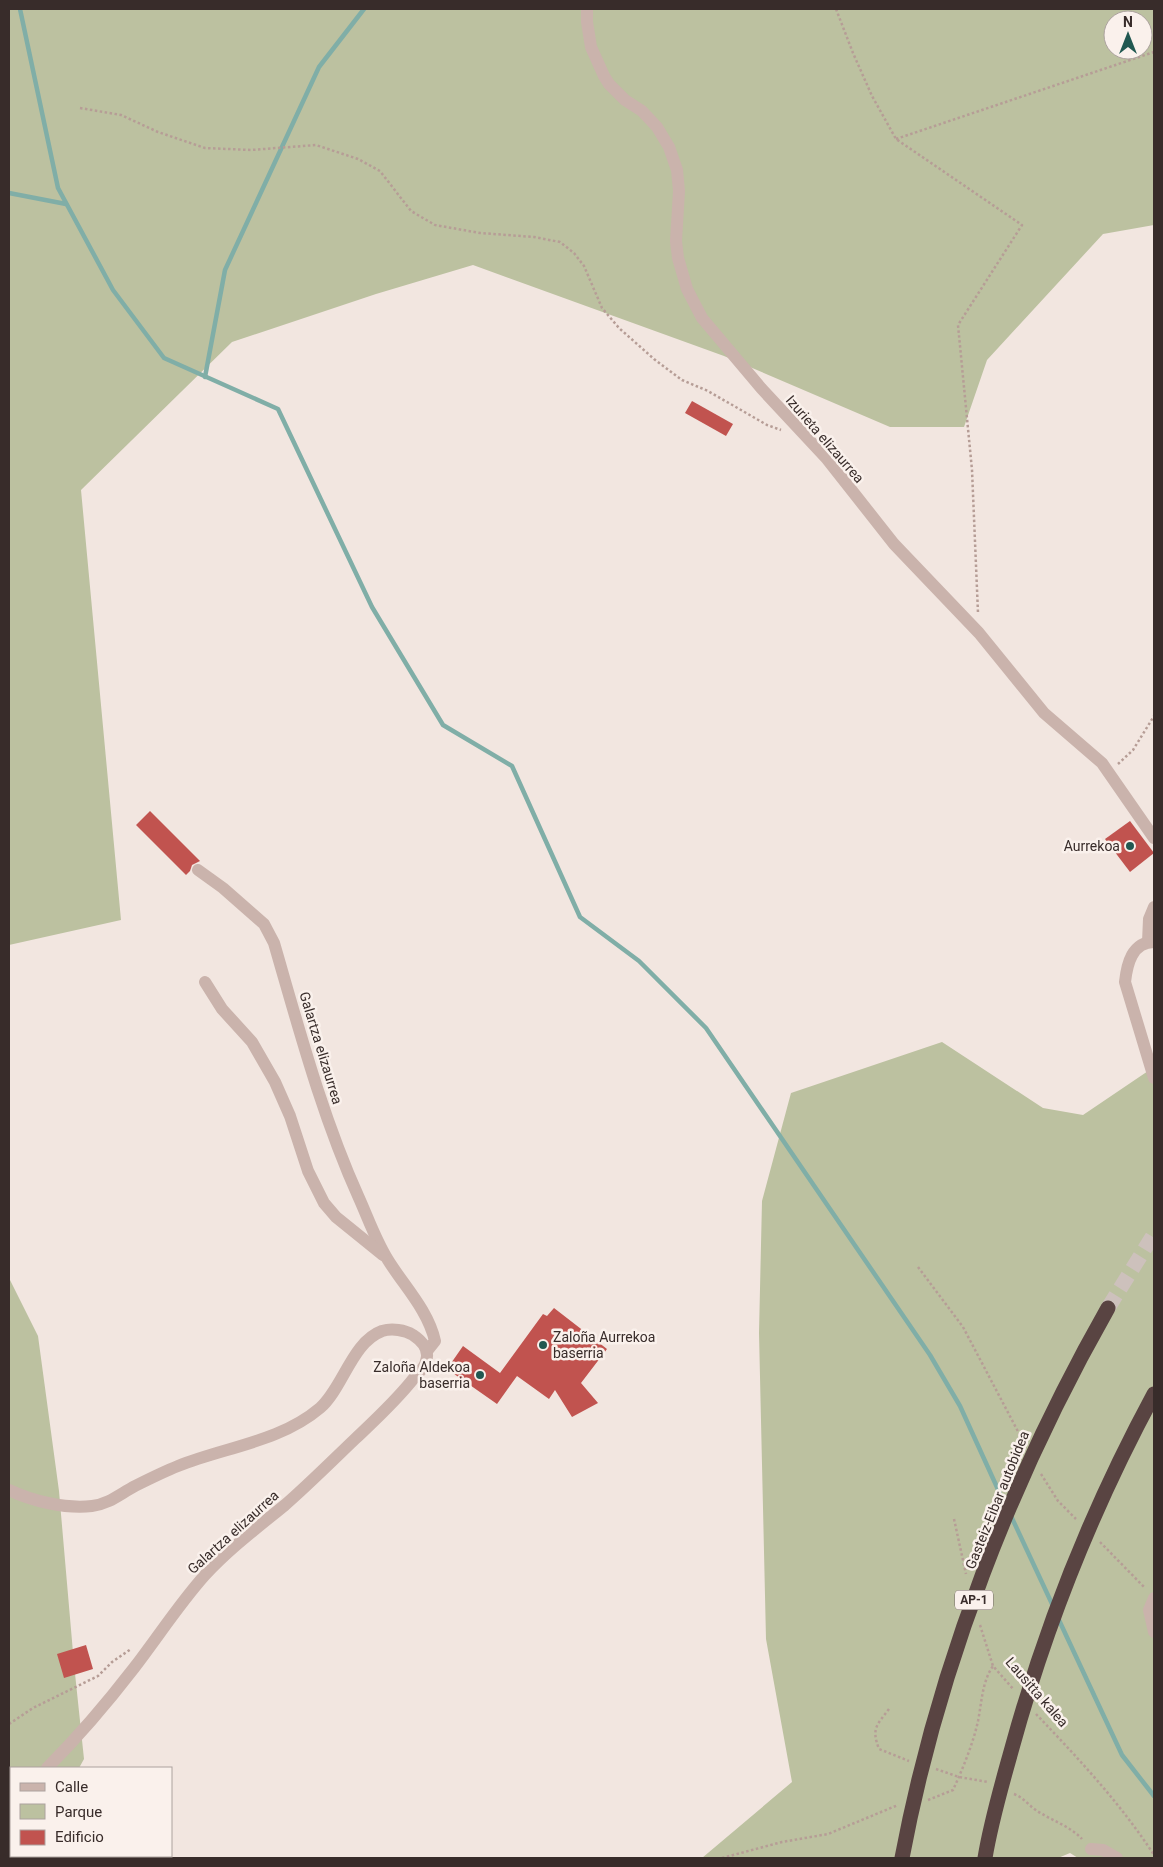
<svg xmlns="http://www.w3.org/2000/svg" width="1163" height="1867" viewBox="0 0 1163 1867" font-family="Roboto,sans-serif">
<rect width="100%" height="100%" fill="#f2e6e0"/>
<g fill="#bcc1a0" fill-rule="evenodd">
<path d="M9 9H1154V225L1103 234 987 360 964 427H890L724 356 473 265 376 294 232 342 81 490 121 920 9 945ZM1113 20H1143V50H1113Z"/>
<path d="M942 1042 1043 1108 1083 1115 1154 1067V1858H1078L1070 1853 1058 1858H702L792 1782 766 1639 759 1333 762 1201 791 1093Z"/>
<path d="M9 1278 38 1336 59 1491 74 1664 84 1759 79 1768H11V1856H28L26 1858H9Z"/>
</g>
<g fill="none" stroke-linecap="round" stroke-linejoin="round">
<g stroke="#80aea7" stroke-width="4.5">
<path d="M20 9 58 188 113 290 164 358 278 409 372 607 443 725 512 766 580 917 639 961 706 1028 930 1355 960 1406 1006 1507"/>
<path d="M9 193 66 204"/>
<path d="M205 377 225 270 319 67 364 9"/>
<path d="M1011 1516 1053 1606"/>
<path d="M1058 1618 1122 1755 1154 1796"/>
</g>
</g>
<g fill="#c1534f">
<path d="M692 401 733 424 726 436 685 413Z"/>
<path d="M150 811 200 861 192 865 190 871 186 875 136 825Z"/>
<path d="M1130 821 1154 853 1130 872 1105 839Z"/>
<path d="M554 1308 607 1349 581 1383 598 1403 572 1417 555 1390 549 1399 517 1376 497 1404 447 1369 463 1346 500 1373 543 1314 547 1316Z"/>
<path d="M86 1645 93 1669 64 1678 57 1654Z"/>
</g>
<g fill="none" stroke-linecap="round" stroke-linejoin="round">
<path stroke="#cdc1bc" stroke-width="15" stroke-dasharray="15 8" stroke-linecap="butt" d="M1108 1308 1154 1234"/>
<g stroke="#b69d96" stroke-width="2.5" stroke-dasharray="2.5 2.5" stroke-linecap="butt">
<path d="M836 9 853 53 872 96 896 139 1022 225 958 325 972 470 978 613"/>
<path d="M80 108 121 115 158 132 205 148 251 150 316 145 358 159 380 171 411 211 435 225 480 233 534 237 560 242 574 253 584 266 602 308 619 328 654 359 682 380 708 391 767 425 781 430"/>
<path d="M896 139 1154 52"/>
<path d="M1118 764 1133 750 1154 716"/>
<path d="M918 1267 963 1327 1023 1441"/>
<path d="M1041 1474 1058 1501 1076 1519"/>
<path d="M954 1519 966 1574"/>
<path d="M1100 1542 1145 1588"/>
<path d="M980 1625 993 1666 1014 1690"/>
<path d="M889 1709C877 1725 871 1728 879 1749L909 1761"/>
<path d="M1036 1714C1078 1758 1121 1804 1154 1855"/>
<path d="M9 1724 33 1708 98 1676 112 1662 131 1649"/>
<path d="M936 1769 959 1777 988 1782"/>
<path d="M1014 1794C1022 1797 1027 1803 1033 1808 1049 1820 1069 1825 1082 1839"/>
<path d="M928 1800 953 1790C963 1768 973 1744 978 1721 982 1701 982 1682 993 1666"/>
<path d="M722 1858 782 1842 828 1834 898 1805"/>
</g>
<g stroke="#cab3ac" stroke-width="12">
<path d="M587 9V22L591 47 604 76 609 84 625 100 642 111 657 127 669 147 677 170 679 191 676 241 678 258 687 289 702 318 761 388 827 459 894 544 979 633 1044 713 1102 763 1154 838"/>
<path d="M198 870 223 888 264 924 274 943C299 1029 322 1116 359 1198 368 1218 376 1241 388 1260 404 1286 428 1310 435 1341L427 1351"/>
<path d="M1148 942 1149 919 1154 907"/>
<path d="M1154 942C1132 942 1127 964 1125 982L1154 1078"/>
<path d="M205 982 222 1009 252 1042 275 1082 290 1116 308 1171 324 1203 336 1217 383 1255"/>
<path d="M9 1490C32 1501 65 1509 92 1506 109 1504 120 1494 135 1486 149 1479 163 1472 178 1466 225 1447 280 1442 320 1408 343 1388 352 1342 382 1331 392 1328 405 1330 413 1335 422 1341 430 1350 426 1361 425 1368 418 1373 414 1378 396 1401 375 1420 355 1439 332 1461 309 1484 285 1505 258 1527 229 1549 205 1575 179 1604 158 1637 134 1668 107 1703 78 1737 47 1768"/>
<path d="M1154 1598 1149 1610 1154 1632"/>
<path d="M9 1805 11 1803"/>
<path d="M1091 1849 1103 1850 1117 1858"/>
</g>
<g stroke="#594442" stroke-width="15">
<path d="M902 1858C938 1667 1012 1477 1108 1308"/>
<path d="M985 1858C991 1821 1002 1784 1012 1748 1046 1624 1093 1507 1154 1394"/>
</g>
</g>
<g fill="#215851" stroke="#faf1ec" stroke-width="2">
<circle cx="1130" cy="846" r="5"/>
<circle cx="543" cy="1345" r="5"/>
<circle cx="480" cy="1375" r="5"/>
</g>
<g text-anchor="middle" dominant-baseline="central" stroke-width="5" stroke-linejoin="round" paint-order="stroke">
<rect fill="#faf1ec" stroke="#726764" stroke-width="1" x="955" y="1590.5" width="38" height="19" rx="4"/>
<g font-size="12" font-weight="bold" fill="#382c2a">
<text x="974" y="1600">AP-1</text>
</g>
<g font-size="14" fill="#382c2a" stroke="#faf1ec">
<text transform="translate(825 439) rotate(49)">Izurieta elizaurrea</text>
<text transform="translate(321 1048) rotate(73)">Galartza elizaurrea</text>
<text transform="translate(997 1500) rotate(-68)">Gasteiz-Eibar autobidea</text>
<text transform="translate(233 1532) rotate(-42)">Galartza elizaurrea</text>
<text transform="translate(1037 1692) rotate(49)">Lausitta kalea</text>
</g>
<g font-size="14" fill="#382c2a" stroke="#faf1ec" text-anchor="end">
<text x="1120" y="846">Aurrekoa</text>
<text x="553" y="1337" text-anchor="start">Zaloña Aurrekoa<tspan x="553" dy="16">baserria</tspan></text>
<text x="470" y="1367">Zaloña Aldekoa<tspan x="470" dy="16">baserria</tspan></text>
</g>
</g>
<rect width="1163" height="1867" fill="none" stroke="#382c2a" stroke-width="20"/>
<rect x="10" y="1767" width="162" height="90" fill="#faf1ec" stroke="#aca29e"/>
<rect x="20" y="1783" width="25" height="8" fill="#cab3ac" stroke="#aca29e"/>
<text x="55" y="1792" font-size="15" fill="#382c2a">Calle</text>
<rect x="20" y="1804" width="25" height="15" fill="#bcc1a0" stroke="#aca29e"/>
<text x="55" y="1817" font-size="15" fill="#382c2a">Parque</text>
<rect x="20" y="1830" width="25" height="15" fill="#c1534f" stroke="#aca29e"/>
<text x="55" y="1842" font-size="15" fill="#382c2a">Edificio</text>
<g transform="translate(1128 35)"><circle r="24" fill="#faf1ec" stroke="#aca29e"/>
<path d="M0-4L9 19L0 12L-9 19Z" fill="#215851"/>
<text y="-8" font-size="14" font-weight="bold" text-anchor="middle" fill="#382c2a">N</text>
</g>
</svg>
